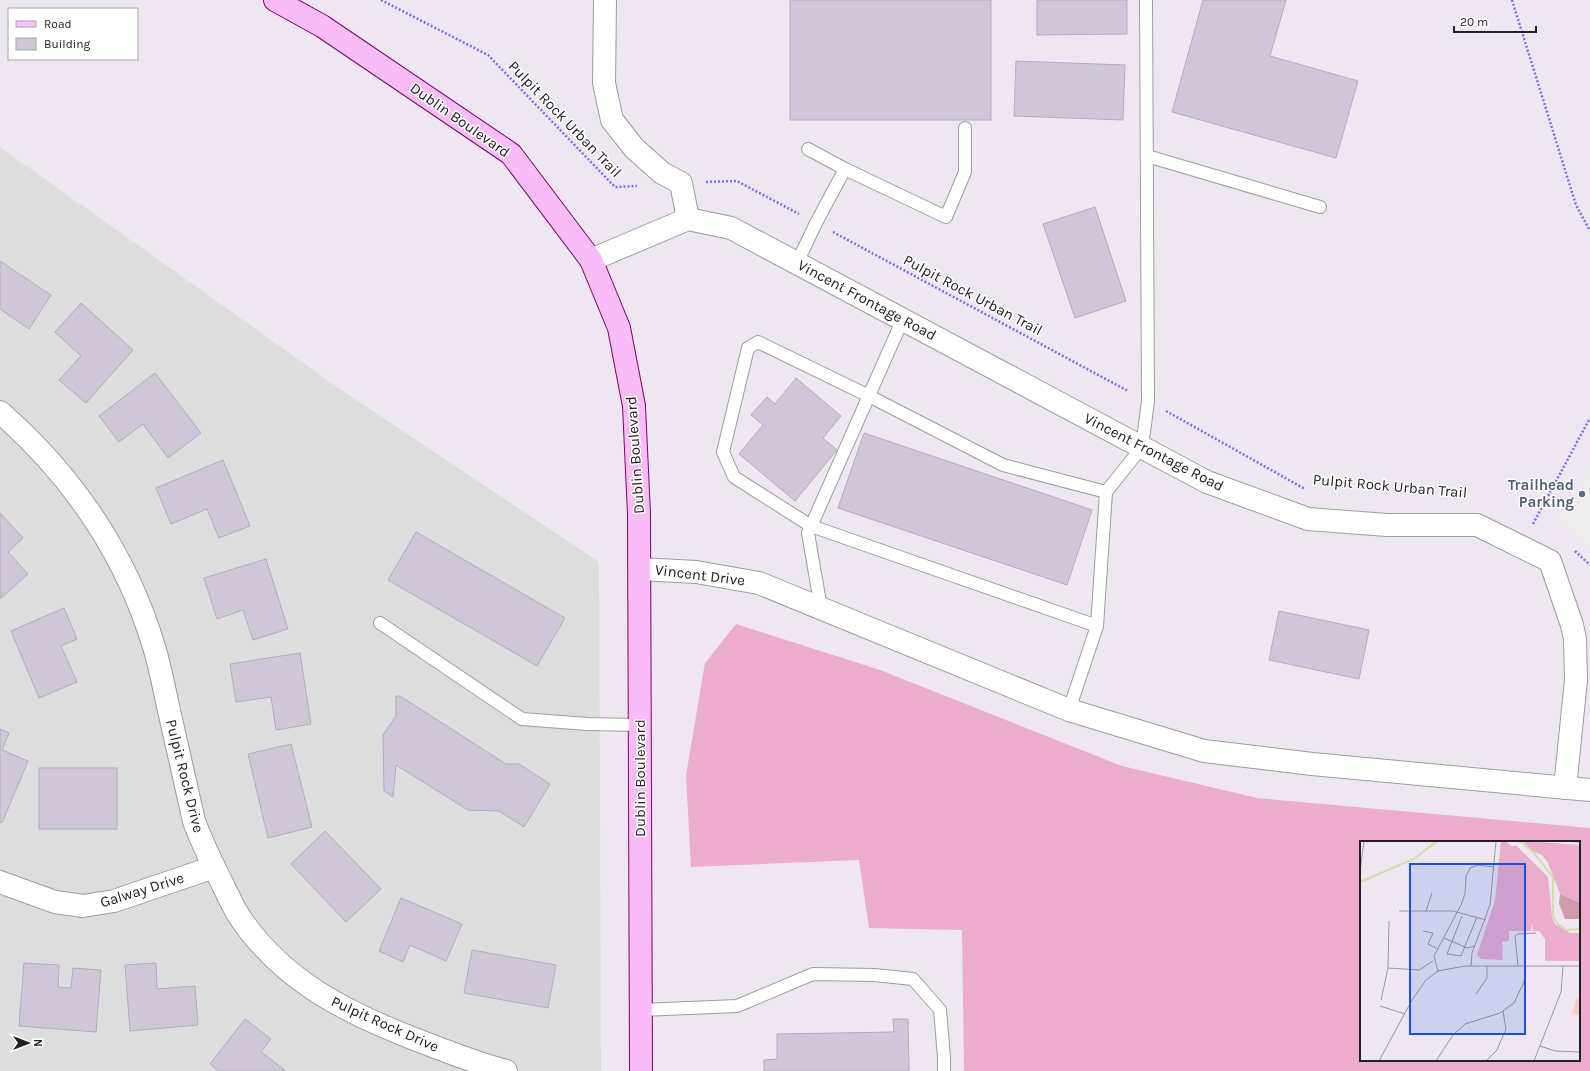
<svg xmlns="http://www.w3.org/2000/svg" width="1590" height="1071" viewBox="0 0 1590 1071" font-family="Karla,sans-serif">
<rect width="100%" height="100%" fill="#eee7f1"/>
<path fill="#ddddde" d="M0 147 337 387 599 562 601 1071H0Z"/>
<path fill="#ebadcb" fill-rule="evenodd" d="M736 624 880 670 1122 766 1257 798 1590 828V1071H964L962 930 869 928 859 860 691 867 686 775 705 663ZM1361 842H1579V1060H1361Z"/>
<path fill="#ececec" d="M1590 471V549L1558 517Z"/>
<g fill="#cfc7d8" stroke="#b5a9c3">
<rect x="790" y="0" width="201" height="120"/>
<path d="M1037 0H1127V34L1037 35Z"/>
<path d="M1203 0H1286L1270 56 1358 81 1336 158 1172 112Z"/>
<path d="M1016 61 1125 65 1123 120 1014 116Z"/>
<path d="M1095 207 1126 301 1075 318 1043 224Z"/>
<path d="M0 261 51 295 29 329 0 309Z"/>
<path d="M81 303 133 350 86 403 59 380 81 356 55 332Z"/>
<path d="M155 373 201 433 168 458 143 424 119 442 99 416Z"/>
<path d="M796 378 841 416 823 438 837 450 795 501 739 454 763 425 751 415 767 397 775 404Z"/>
<path d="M864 433 1092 510 1067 585 838 508Z"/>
<path d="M223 460 250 526 219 538 207 509 171 524 156 488Z"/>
<path d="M0 513 23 538 8 552 28 574 0 599Z"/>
<path d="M416 532 565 618 537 666 388 580Z"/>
<path d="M266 559 288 629 253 640 243 610 217 619 204 578Z"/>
<path d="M64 608 77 639 61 646 77 682 39 698 11 631Z"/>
<path d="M1279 611 1369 630 1359 679 1269 660Z"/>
<path d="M300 653 311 724 276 730 271 697 236 702 230 664Z"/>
<path d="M396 696H400L506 764H519L550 784 524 827 499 811 468 810 396 765 393 797 384 791 383 735 396 716Z"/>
<path d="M0 729 9 733 2 750 28 761 2 823 0 822Z"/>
<path d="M291 744 312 827 268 838 248 754Z"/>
<rect x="39" y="768" width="78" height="61"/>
<path d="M325 831 381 889 346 922 291 864Z"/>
<path d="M401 898 462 924 446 961 410 945 403 962 379 951Z"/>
<path d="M472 950 556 965 548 1008 464 993Z"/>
<path d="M24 963 59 965 58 987 71 988 73 968 101 970 96 1032 19 1026Z"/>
<path d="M156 963 157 989 195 986 198 1025 130 1031 125 965Z"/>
<path d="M245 1019 271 1039 261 1052 286 1071H218L210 1064Z"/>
<path d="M893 1019H908L909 1071H764V1060L777 1059V1034L894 1032Z"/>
</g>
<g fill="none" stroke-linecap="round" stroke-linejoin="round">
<g stroke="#9d9d9d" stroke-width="14">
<g id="service">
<path d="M808 149 845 169"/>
<path d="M1147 156 1320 207"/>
<path d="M797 263 816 223 845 169 946 217 965 172V128"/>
<path d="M821 608 808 533 903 319"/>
<path d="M380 623 522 719 587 724 640 725"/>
<path d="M1097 626 811 526 734 477 723 452 748 348 758 342 869 396 1003 465 1106 492"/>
<path d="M1069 710 1097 626 1106 492 1142 447 1148 401 1146 0"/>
<path d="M641 1010 737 1006 813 974 874 975 913 979 940 1010 944 1057V1071"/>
</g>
</g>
<g stroke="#9d9d9d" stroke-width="24">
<g id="minor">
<path d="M605 0 604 83 612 120 634 148 662 173 681 183 688 219"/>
<path d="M591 260 688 219 731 228 1207 482 1308 519 1387 525H1477L1550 561 1572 625 1575 639 1576 680 1565 788"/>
<path d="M0 412C74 477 127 555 155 650 161 671 165 693 170 715 178 750 186 786 194 821 201 841 210 859 220 879 226 891 232 905 239 916 282 981 347 1013 417 1040 446 1051 475 1063 506 1071"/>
<path d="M0 882 55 902 83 906 114 901 214 867"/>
</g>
</g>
<g stroke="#9d9d9d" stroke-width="24">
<path id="tertiary" d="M640 569 696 572 759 583 1069 710 1204 751 1312 764 1590 790"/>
</g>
<g stroke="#7b046d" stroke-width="24">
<path id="secondary" d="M275 0 322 26 511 154 591 260 619 328 634 406 639 514 641 1071"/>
</g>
<g stroke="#7e6efb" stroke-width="2.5" stroke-dasharray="2 2" stroke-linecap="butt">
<path d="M381 0 488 55 615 187 637 186"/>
<path d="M1512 0 1576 205 1590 231"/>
<path d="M706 182 737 181 799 214"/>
<path d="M833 232 1128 391"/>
<path d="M1166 411 1305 489"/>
<path d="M1533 524 1590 418"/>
<path d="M1575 551 1590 565"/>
</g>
<use href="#service" stroke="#fff" stroke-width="12"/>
<use href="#minor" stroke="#fff" stroke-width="22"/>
<use href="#tertiary" stroke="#fff" stroke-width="22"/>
<use href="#secondary" stroke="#fabcf6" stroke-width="22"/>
</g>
<circle fill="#5c6f8a" stroke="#fff" stroke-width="1.5" cx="1582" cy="494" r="4"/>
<g text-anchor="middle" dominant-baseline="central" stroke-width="3" stroke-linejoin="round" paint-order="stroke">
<g font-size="15" fill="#202020" stroke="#fff">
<text transform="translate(565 119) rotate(46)">Pulpit Rock Urban Trail</text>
<text transform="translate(460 120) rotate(35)">Dublin Boulevard</text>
<text transform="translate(973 295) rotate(28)">Pulpit Rock Urban Trail</text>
<text transform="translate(867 300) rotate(28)">Vincent Frontage Road</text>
<text transform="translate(1154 452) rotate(27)">Vincent Frontage Road</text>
<text transform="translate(635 455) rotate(-94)">Dublin Boulevard</text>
<text transform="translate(1390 486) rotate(5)">Pulpit Rock Urban Trail</text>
<text transform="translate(700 575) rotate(7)">Vincent Drive</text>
<text transform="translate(185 776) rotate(76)">Pulpit Rock Drive</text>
<text transform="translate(640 778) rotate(-90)">Dublin Boulevard</text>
<text transform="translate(142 890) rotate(-17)">Galway Drive</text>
<text transform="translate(385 1024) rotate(24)">Pulpit Rock Drive</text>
</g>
<g font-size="15" font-weight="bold" fill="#4e5e75" stroke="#fff" text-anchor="end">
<text x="1574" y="485">Trailhead<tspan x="1574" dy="17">Parking</tspan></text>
</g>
</g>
<g transform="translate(1360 841)">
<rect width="220" height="220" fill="#eee7f1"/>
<path d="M141 0H146L151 5H157L188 36 192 76 195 83 210 92H220V120H185V98L179 90H173L172 81 171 90H149V100L142 101 143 119 121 118 117 114 135 59ZM163 0 220 4V62L200 53 188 22 182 14 172 10Z" fill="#ebadcb"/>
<path d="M200 53 220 62V78H205L199 63Z" fill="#d09baa"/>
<path d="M217 157 220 159V175L212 172Z" fill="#facac5"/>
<path fill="none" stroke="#d1dfa7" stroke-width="2" d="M160 0 174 12 193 36V75L198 83 207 89 220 88M0 41 54 18 77 0"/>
<path fill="none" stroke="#9c979d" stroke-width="1" d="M201 0 220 1M0 31 4 0M39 70H93L126 79M66 70 72 52M102 75 87 113 101 115 117 76M29 80 28 127 59 129 73 120M63 90 73 92 68 103 78 108M84 97 107 107 115 105M111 125 112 112 130 64 136 0M158 125 155 95 158 93 176 92M78 130 74 115 101 64 105 53 106 35 110 27 118 24 134 26M116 153 127 137V125M21 159 28 127M20 165 45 173M180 205 195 210 220 211M19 220 52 159 66 139 78 130 105 125H220M76 220 93 194 105 183 140 172 154 162 164 141 166 125M126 220 137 209 146 188 143 170M174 220 201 151 203 125"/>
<path fill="#1d4ed8" fill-opacity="0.15" stroke="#1d4ed8" stroke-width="2" d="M50 23H165V193H50Z"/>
<rect width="220" height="220" fill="none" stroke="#202020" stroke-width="2"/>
</g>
<rect x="8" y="8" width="130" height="52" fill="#ffffff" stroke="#a6a6a6"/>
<rect x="16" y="21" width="20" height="6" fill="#fabcf6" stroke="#a6a6a6"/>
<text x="44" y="28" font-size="12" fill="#202020">Road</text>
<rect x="16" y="38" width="20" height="12" fill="#cfc7d8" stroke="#a6a6a6"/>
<text x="44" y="48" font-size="12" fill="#202020">Building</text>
<g transform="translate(28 1043) rotate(90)" stroke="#ffffff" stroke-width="3" paint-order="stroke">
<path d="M0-3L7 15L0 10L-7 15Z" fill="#202020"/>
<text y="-6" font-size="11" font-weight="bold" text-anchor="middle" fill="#202020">N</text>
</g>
<path d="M1454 26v6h82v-6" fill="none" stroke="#202020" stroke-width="2"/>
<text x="1460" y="26" font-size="12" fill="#202020" stroke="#ffffff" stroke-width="3" paint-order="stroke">20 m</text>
</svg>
